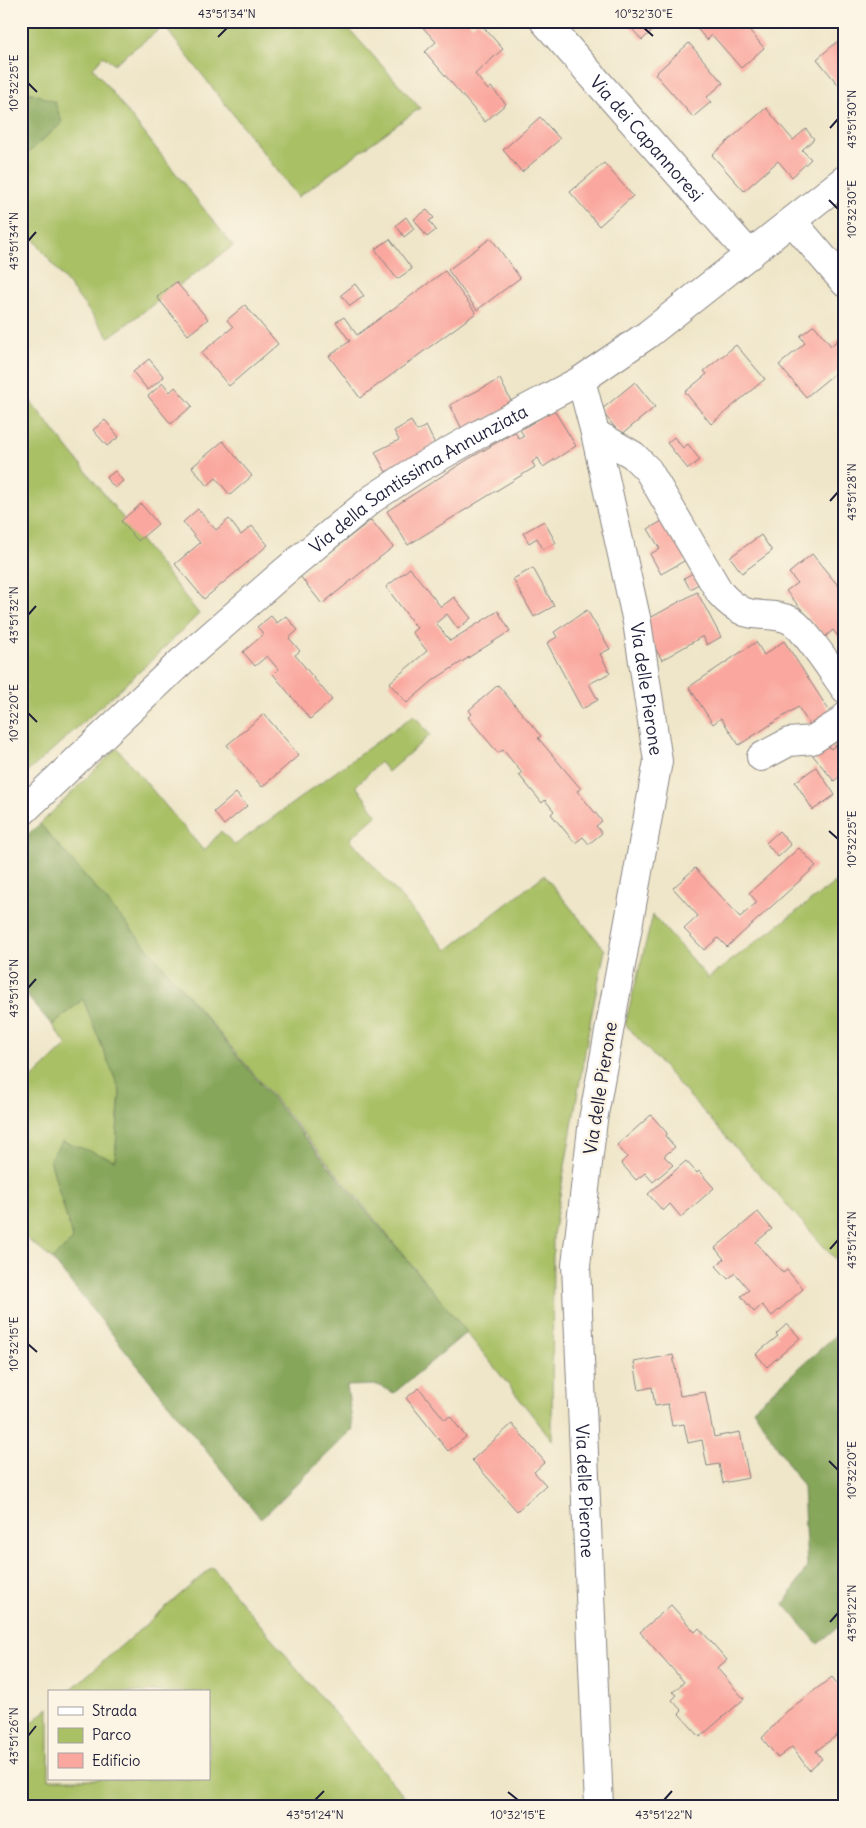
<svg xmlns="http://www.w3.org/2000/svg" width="866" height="1828" viewBox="0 0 866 1828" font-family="Delius,sans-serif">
<rect width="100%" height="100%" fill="#fcf5e5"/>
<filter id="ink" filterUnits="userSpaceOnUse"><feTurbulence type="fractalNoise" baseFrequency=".02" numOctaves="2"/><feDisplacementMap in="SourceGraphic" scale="10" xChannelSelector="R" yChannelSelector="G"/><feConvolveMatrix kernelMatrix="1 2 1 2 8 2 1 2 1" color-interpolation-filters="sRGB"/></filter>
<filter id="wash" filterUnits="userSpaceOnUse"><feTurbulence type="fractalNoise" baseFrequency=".0096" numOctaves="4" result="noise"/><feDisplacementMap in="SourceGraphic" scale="20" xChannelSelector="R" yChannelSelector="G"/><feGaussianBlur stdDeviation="1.12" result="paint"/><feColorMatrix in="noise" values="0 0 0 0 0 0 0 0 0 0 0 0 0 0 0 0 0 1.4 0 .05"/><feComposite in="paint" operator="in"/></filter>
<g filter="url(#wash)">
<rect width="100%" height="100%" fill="#efe6c9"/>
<g fill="#a9c065" stroke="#667150">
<path d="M21 21H342L420 108 298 197 164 26 114 64 103 56 93 68 233 246 109 337 21 223V159L62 123 32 93H21Z"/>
<path d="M21 389 199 614 138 673 21 778Z"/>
<path d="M414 715 430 735 388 772 380 762 356 786 377 815 350 839 447 950 544 875 605 950 591 1017 553 1235 552 1440C387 1230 215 1025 40 824L117 748 204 851 221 831 235 845Z"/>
<path d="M845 875V1270L625 1024 653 915 708 978Z"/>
<path d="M83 999 120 1091 115 1160 50 1159 73 1240 52 1259 21 1234V1089L67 1045 52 1025Z"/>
<path d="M212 1567 413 1807H21V1732L49 1708V1779H209V1692H68Z"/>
</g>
<g fill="#86a65a" stroke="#54644a">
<path d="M21 93H32L55 102 62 123 21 159Z"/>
<path d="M40 824 145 945 467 1332 394 1393 378 1385 347 1386 353 1429 261 1519 52 1259 73 1240 50 1159 62 1141 115 1160 120 1091 83 999 52 1025 21 989V840Z"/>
<path d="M845 1327V1621L818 1644 784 1604 807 1567 803 1487 753 1409Z"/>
</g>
<g id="blocks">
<g fill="#faa89f">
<path d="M417 21H468L472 26 478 21 503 49 475 74 488 90 491 87 506 104 485 122 425 52 436 42Z"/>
<path d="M625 21H663L642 40Z"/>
<path d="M684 21H717L722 27 728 21H742L764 48 741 68 712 35 707 40 693 24 689 27Z"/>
<path d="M845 35V93L817 59Z"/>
<path d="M689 43 723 83 707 97 711 102 693 117 655 74Z"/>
<path d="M766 108 793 140 806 129 814 139 802 150 811 159 792 177 778 161 744 191 712 155Z"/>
<path d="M540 117 560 139 522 172 503 150Z"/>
<path d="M604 163 633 196 599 226 570 192Z"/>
<path d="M427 210 434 218 429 221 436 230 427 237 414 219Z"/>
<path d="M406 217 414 229 404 237 396 225Z"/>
<path d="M491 238 520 278 477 310 448 270Z"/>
<path d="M390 239 412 269 397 279 375 249Z"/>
<path d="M445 271 476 313 360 398 329 356 350 341 336 322 344 317 357 335Z"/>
<path d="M176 282 208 319 188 335 157 297Z"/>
<path d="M355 284 364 296 350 306 341 295Z"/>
<path d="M245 305 278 344 229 386 201 353 233 327 227 320Z"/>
<path d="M814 325 831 346 840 338 845 344V365L806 397 779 365 805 343 800 336Z"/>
<path d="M736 345 765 379 711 424 685 392 707 374 704 371Z"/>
<path d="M149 359 164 377 148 390 133 372Z"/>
<path d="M500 379 513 405 463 431 450 405Z"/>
<path d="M635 382 655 407 621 435 601 410Z"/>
<path d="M163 383 170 392 175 387 192 406 171 424 148 396Z"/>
<path d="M554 410 576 446 543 467 538 458 532 462 535 467 408 545 387 511 467 460 515 432 519 439 524 436 520 430Z"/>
<path d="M105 420 119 437 107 446 93 430Z"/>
<path d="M411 421 417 431 426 426 436 446 386 472 375 452 399 440 394 431Z"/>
<path d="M674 437 683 448 688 444 700 460 688 469 667 443Z"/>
<path d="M223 441 252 476 230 495 216 478 207 486 192 467Z"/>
<path d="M115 471 123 481 115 488 106 478Z"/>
<path d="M141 504 158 524 138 541 121 521Z"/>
<path d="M198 509 216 530 229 519 241 535 252 526 268 545 204 599 175 564 200 543 183 522Z"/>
<path d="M671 516 693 556 661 574 650 554 660 549 648 529Z"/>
<path d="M371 520 393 547 322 604 300 576Z"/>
<path d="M544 521 556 543 543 549 537 538 529 543 523 533Z"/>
<path d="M761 535 772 551 742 573 730 557Z"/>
<path d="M812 554 845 594V635L840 639 833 630 825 637 786 591 797 583 789 573Z"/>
<path d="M410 568 441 607 454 597 471 618 458 629 447 614 436 623 450 641 498 611 510 631 435 679 407 703 389 683 427 651 412 632 417 628 386 587Z"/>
<path d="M533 568 554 606 534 617 513 579Z"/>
<path d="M698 570 704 581 690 589 684 578Z"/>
<path d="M697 592 721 637 707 645 703 636 662 660 641 623Z"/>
<path d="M587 610 610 649 600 654 610 673 589 684 598 700 582 709 547 643 557 637 554 632Z"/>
<path d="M271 616 277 623 286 616 298 630 289 638 300 651 295 655 332 700 310 719 273 674 278 669 267 656 255 666 243 652 264 634 257 627Z"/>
<path d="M784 641 834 718 814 731 798 707 739 745 721 718 713 724 689 687 756 642 764 655Z"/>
<path d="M498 685 541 736 538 738 581 789 577 791 602 821 596 826 602 833 589 844 583 837 575 843 551 814 554 811 545 800 542 803 519 775 522 773 503 750 498 753 468 717 472 714 469 710Z"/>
<path d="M264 714 299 755 262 787 227 745Z"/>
<path d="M845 738V772L834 781 810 752 824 741 831 749Z"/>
<path d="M816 767 835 795 813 810 795 782Z"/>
<path d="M236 793 247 806 224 825 214 812Z"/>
<path d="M779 831 791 845 778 857 766 843Z"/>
<path d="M799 848 816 866 727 947 718 938 704 950 684 929 698 916 673 888 695 868 740 917 757 902 749 893Z"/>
<path d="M651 1115 667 1133 665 1136 675 1147 664 1156 673 1165 653 1182 645 1173 636 1180 621 1163 627 1157 617 1145Z"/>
<path d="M686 1161 697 1173 699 1171 714 1188 681 1217 670 1204 663 1211 648 1194Z"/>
<path d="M758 1212 772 1229 756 1242 783 1273 787 1270 803 1289 772 1316 762 1305 754 1312 741 1296 749 1290 735 1273 728 1279 716 1266 724 1259 715 1248Z"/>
<path d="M787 1324 800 1338 767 1367 756 1354 778 1336 776 1334Z"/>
<path d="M673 1355 680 1396 705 1392 714 1437 740 1432 749 1478 723 1483 719 1464 707 1466 702 1440 688 1443 684 1424 672 1426 668 1404 655 1406 652 1387 639 1390 634 1362Z"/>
<path d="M419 1388 445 1420 450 1416 466 1437 448 1451 406 1398Z"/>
<path d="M512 1424 545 1462 534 1472 546 1485 517 1511 472 1460Z"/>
<path d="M671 1605 695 1632 699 1628 727 1660 717 1668 744 1699 700 1737 679 1714 682 1711 672 1700 677 1695 673 1692 684 1682 640 1632Z"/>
<path d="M832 1677 845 1694V1729L816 1751 822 1759 809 1770 792 1747 778 1758 762 1738 786 1712Z"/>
</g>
</g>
</g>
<g filter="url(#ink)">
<use href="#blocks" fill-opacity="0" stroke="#888482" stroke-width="1"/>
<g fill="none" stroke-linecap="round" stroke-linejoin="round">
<g stroke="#888482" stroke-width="30">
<g id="minor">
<path id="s1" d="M544 21 750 255"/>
<path d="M792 221 845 283"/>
<path id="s2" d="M581 380 595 433 637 622 658 761 593 1120 576 1265 599 1807"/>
<path d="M595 433 633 455 648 470 720 593C727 601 735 608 745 612 759 617 776 613 790 620 804 627 834 674 845 689"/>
<path d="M761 757 789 742 812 740 839 723 845 717"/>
<path id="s3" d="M21 813 182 661 285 571 372 499 416 470 481 433 581 380 647 335 845 179"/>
</g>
</g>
<use href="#minor" stroke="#fff" stroke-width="28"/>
</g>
</g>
<path fill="none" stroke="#22223b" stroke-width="2" d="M644 28 653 36M218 37 227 28M28 83 37 92M830 128 838 119M829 200 838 209M28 241 36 232M830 501 838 492M28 615 36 606M28 713 37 722M829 831 838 839M28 988 36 979M830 1249 838 1240M28 1344 37 1352M829 1461 838 1470M830 1622 838 1613M28 1736 36 1726M508 1792 518 1800M315 1800 324 1791M664 1800 672 1791"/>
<g text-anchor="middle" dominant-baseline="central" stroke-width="5" stroke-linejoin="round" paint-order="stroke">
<g font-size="18" fill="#22223b" stroke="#fcf5e5">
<text stroke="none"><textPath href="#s1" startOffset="156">Via dei Capannoresi</textPath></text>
<text stroke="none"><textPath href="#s3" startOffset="521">Via della Santissima Annunziata</textPath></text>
<text stroke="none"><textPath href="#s2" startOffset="316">Via delle Pierone</textPath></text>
<text transform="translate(600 1088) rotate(-81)">Via delle Pierone</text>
<text stroke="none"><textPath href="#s2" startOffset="1126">Via delle Pierone</textPath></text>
</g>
</g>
<rect width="866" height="1828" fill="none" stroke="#fcf5e5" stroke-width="55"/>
<rect x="48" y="1690" width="162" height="90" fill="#fcf5e5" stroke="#a5a1a1"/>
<rect x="58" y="1707" width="25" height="8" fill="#ffffff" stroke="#a5a1a1"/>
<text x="92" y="1716" font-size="15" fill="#22223b">Strada</text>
<rect x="58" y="1728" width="25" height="15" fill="#a9c065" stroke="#a5a1a1"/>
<text x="92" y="1740" font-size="15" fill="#22223b">Parco</text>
<rect x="58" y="1753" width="25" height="15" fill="#faa89f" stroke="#a5a1a1"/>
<text x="92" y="1766" font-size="15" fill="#22223b">Edificio</text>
<rect x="28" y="28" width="810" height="1772" fill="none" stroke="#22223b" stroke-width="2"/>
<g font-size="12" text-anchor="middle" fill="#22223b">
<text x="227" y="18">43°51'34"N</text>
<text x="644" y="18">10°32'30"E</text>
<text transform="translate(14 83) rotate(-90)" y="4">10°32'25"E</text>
<text transform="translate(852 119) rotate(-90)" y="4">43°51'30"N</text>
<text transform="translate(852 209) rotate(-90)" y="4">10°32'30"E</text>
<text transform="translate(14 241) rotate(-90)" y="4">43°51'34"N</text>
<text transform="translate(852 492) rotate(-90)" y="4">43°51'28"N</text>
<text transform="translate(14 615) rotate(-90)" y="4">43°51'32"N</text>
<text transform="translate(14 713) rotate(-90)" y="4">10°32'20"E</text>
<text transform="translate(852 839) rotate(-90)" y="4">10°32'25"E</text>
<text transform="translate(14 988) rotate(-90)" y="4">43°51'30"N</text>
<text transform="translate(852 1240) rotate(-90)" y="4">43°51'24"N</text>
<text transform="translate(14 1344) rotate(-90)" y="4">10°32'15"E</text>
<text transform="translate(852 1470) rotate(-90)" y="4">10°32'20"E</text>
<text transform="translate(852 1613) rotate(-90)" y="4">43°51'22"N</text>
<text transform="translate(14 1736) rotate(-90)" y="4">43°51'26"N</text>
<text x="315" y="1819">43°51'24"N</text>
<text x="518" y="1819">10°32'15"E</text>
<text x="664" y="1819">43°51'22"N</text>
</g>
</svg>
